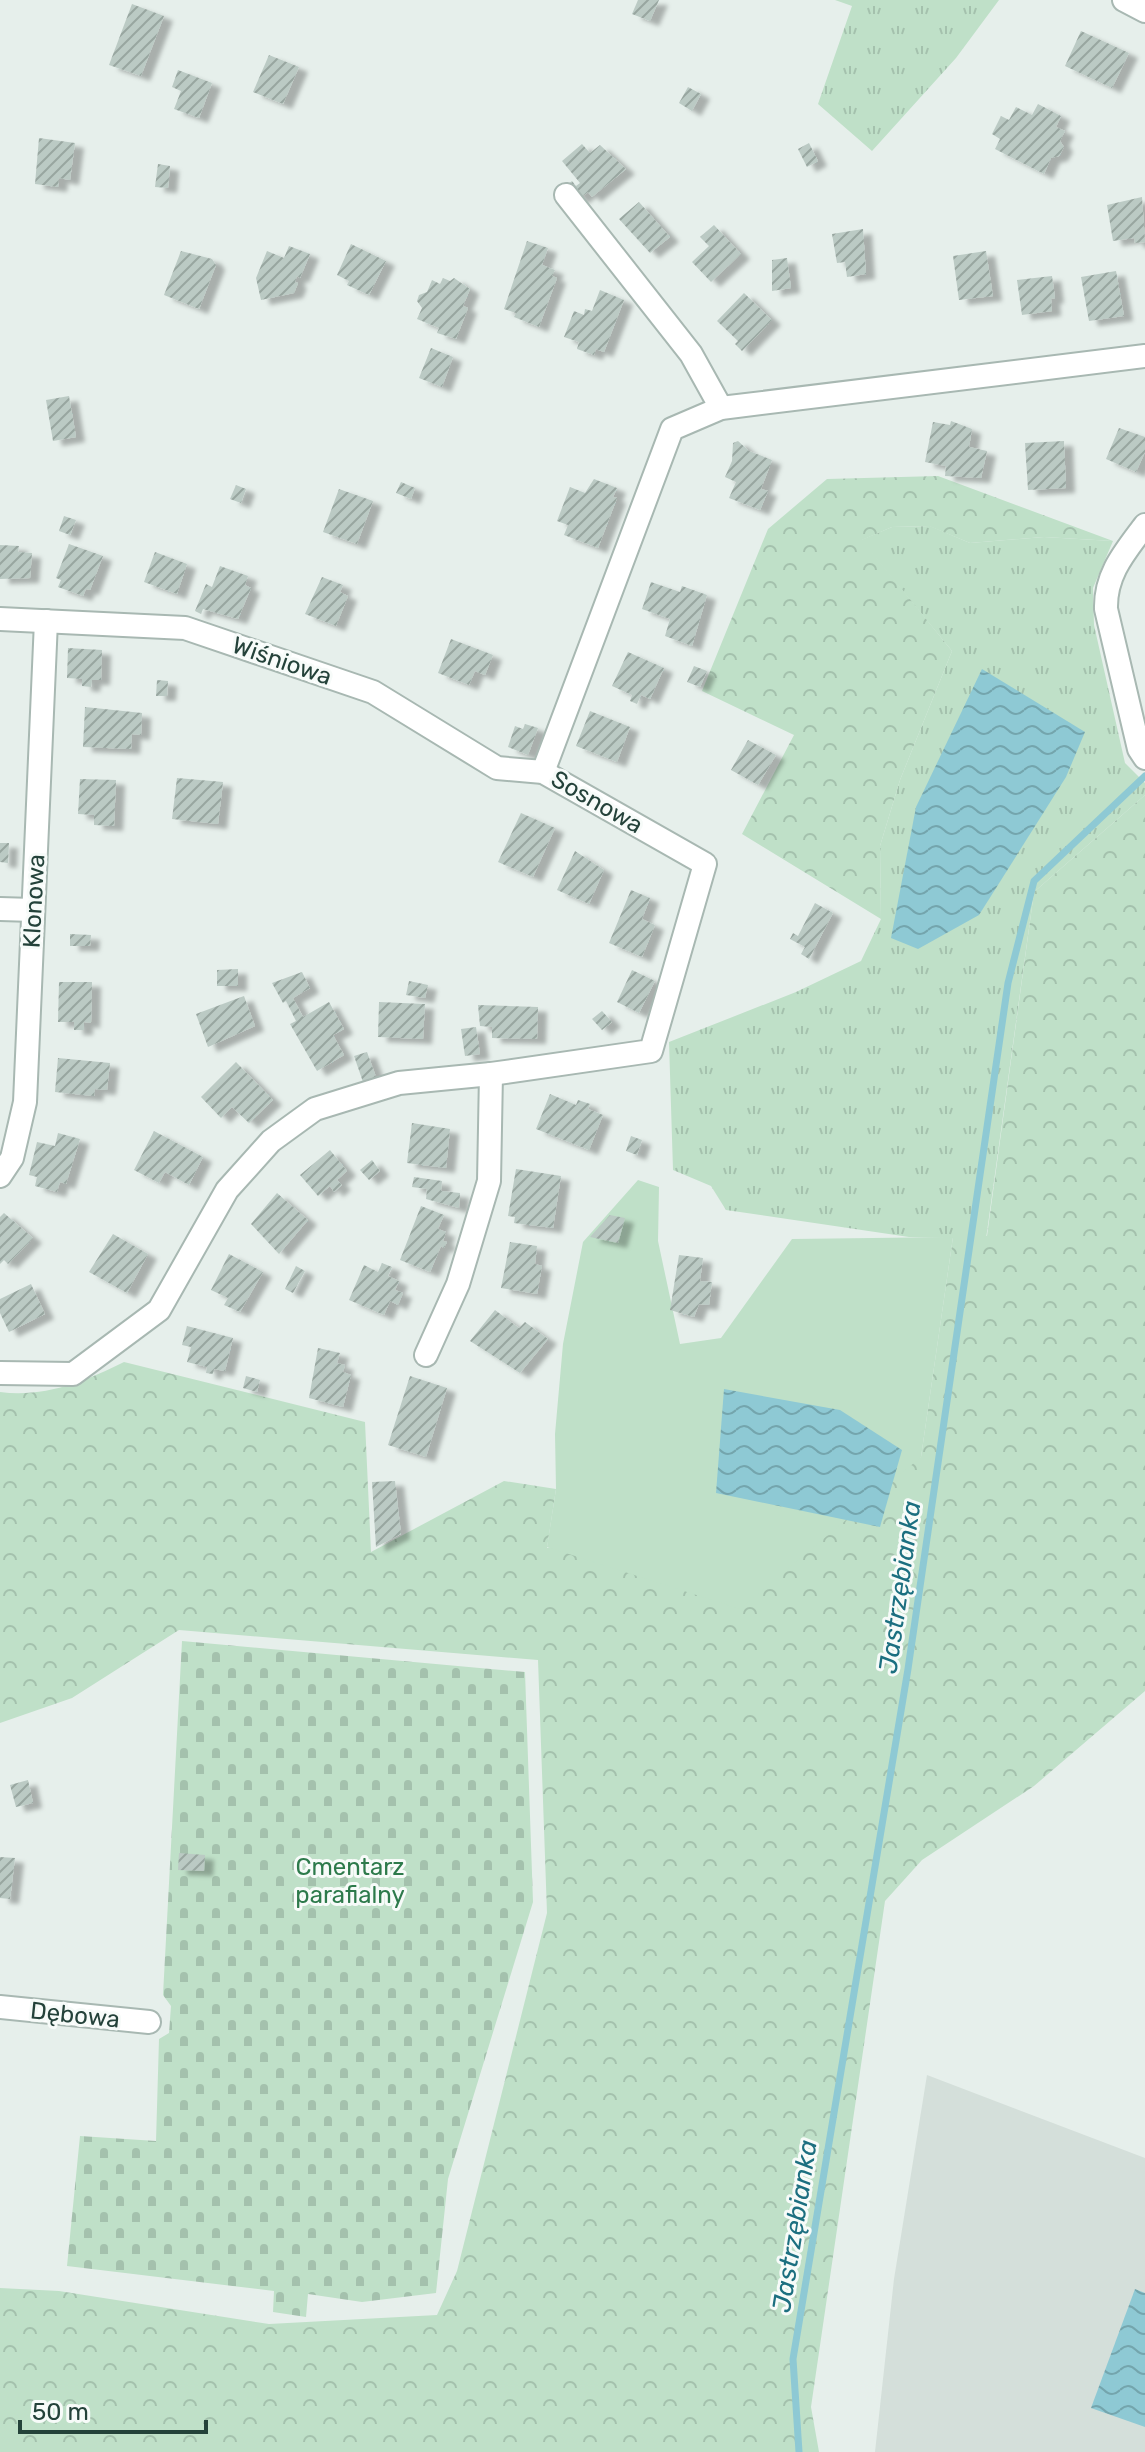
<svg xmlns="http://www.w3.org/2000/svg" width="1145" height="2452" viewBox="0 0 1145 2452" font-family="Rubik,sans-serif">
<defs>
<pattern id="grass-tufts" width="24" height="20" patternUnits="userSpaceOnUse" patternTransform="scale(2)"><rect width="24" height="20" fill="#bfe0c8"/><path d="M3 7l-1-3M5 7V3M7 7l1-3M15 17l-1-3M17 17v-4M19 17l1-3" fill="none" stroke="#a4c1ad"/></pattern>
<pattern id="forest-crowns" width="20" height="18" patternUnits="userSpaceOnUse" patternTransform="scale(2)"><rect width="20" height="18" fill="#bfe0c8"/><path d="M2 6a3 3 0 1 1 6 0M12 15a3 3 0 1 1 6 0" fill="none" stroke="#a4c1ad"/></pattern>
<pattern id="cemetery-stones" width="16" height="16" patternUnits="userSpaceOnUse" patternTransform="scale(2)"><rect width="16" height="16" fill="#bfe0c8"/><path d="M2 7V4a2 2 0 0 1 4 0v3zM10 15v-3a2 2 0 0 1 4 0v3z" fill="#a4c1ad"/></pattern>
<pattern id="water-waves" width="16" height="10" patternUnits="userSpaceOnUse" patternTransform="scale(2)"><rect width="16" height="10" fill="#8ec9d4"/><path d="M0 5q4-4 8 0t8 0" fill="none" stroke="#74a5ad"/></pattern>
<pattern id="building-hatch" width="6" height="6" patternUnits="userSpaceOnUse" patternTransform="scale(2)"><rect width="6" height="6" fill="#bbcac4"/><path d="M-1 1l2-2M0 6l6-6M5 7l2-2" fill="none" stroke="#98a6a0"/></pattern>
<filter id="shadow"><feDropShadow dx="9" dy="5" stdDeviation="2" flood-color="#0004"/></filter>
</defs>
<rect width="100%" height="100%" fill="#e6efeb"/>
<path fill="#d4dfda" d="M927 2075 1145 2158V2452H875L894 2279Z"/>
<g fill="url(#grass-tufts)">
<path d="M835 0H999L956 58 872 151 818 104 852 6Z"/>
<path d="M930 526 970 543 1044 537 1113 541 1093 588 1094 625 1125 763 1145 783V795L1034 892 986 1239 909 1237 726 1210 711 1186 673 1170 669 1042 796 992 861 961 881 919 880 846 900 780 952 651 861 540 892 527Z"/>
</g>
<g fill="url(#forest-crowns)">
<path d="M938 476 1113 541 1044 537 970 543 929 526 892 527 862 540 952 651 900 780 880 846 881 919 742 834 794 735 702 691 768 529 827 479Z"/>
<path d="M1145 795V1691L1034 1786 922 1860 885 1901 811 2407 819 2452H0V2288L59 2291 269 2324 437 2315 457 2271 547 1913 538 1660 179 1630 72 1698 0 1723V1392C44 1398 86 1381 124 1362L365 1422 371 1552 504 1481 556 1489 547 1548 921 1457 953 1237 987 1236 1034 892Z"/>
</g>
<path fill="url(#cemetery-stones)" d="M182 1641 525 1672 533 1902 448 2179 436 2293 362 2302 308 2294 306 2317 273 2312 274 2291 67 2266 80 2136 156 2141 159 2039 169 2033 171 2006 163 1995Z"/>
<path fill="#bfe0c8" d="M638 1180 659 1187 658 1241 680 1344 721 1338 792 1239 953 1237 921 1457 740 1609 547 1547 556 1489 555 1434 563 1344 583 1242Z"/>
<g fill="url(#water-waves)">
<path d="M982 669 1085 732 1066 777 979 915 918 949 891 938 916 807Z"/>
<path d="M724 1389 840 1410 902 1450 880 1527 716 1493Z"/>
<path d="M1135 2289 1145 2293V2427L1091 2408Z"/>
</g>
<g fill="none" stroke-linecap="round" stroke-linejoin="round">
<path stroke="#8ec9d4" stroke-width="7" d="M799 2452 793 2359 908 1669 1008 983 1034 881 1145 776"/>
</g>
<g fill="url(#building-hatch)" filter="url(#shadow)">
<path d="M638 0H659L650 21 632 14Z"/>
<path d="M132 4 164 16 141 76 109 65Z"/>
<path d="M1081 31 1129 53 1112 88 1065 66Z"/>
<path d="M269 55 299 67 283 104 253 92Z"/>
<path d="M178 70 212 83 199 118 174 109 181 91 172 87Z"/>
<path d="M688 87 701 94 692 111 679 103Z"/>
<path d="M1038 104 1061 116 1056 127 1065 131 1060 141 1064 147 1059 156 1051 158 1044 174 995 149 1000 139 992 134 1001 116 1009 120 1016 107 1032 115Z"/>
<path d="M39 138 75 143 70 180 59 178 58 187 35 184Z"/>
<path d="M809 143 818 161 807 167 798 149Z"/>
<path d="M582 144 590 153 600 145 626 169 592 197 588 192 579 199 567 185 572 181 576 186 580 183 562 161Z"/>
<path d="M158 164 170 166 168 188 155 187Z"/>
<path d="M1142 197 1145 242 1135 243 1134 238 1113 241 1107 205Z"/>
<path d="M639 202 670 237 650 253 619 219Z"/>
<path d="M714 225 741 254 711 282 692 262 709 246 700 237Z"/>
<path d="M863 229 866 274 847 277 845 262 837 263 832 234Z"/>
<path d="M527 241 548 248 542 265 555 270 552 276 557 278 539 327 514 317 516 313 504 309Z"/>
<path d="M351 244 386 261 369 295 347 285 349 281 337 275Z"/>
<path d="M289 246 310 254 300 278 297 276 295 282 298 283 294 293 261 300 256 278 267 251 284 258Z"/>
<path d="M181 251 212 259 216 265 199 309 164 295Z"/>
<path d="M986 251 993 296 959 300 953 256Z"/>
<path d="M787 258 791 288 772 291V260Z"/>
<path d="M1116 271 1124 316 1089 321 1081 277Z"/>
<path d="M1052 276 1055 298 1051 299 1052 311 1022 315 1017 280Z"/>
<path d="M443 278 450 281 454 278 470 289 463 306 468 308 456 339 437 333 439 328 417 319 422 308 417 301 419 295 427 292 432 280 440 284Z"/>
<path d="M600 290 624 300 604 352 596 349 594 355 577 349 579 342 564 337 574 311 584 315 585 309 592 311Z"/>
<path d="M744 293 772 320 742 351 735 344 738 341 717 321Z"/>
<path d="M431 348 453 357 442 387 419 378Z"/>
<path d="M69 396 76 437 53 441 46 400Z"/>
<path d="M951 421 972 429 969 447 987 451 981 478 945 476 946 466 925 462 933 422 950 425Z"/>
<path d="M1119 428 1145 437V452L1136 472 1106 459Z"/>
<path d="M738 441 749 451 772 460 761 489 768 491 760 510 729 498 736 482 725 477 732 461 733 443Z"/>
<path d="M1064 441 1066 488 1028 490 1025 443Z"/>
<path d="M594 479 617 488 613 497 617 498 598 548 564 535 568 525 557 521 570 487 585 493Z"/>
<path d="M401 482 415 488 411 499 396 493Z"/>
<path d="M236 485 246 489 241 503 230 499Z"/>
<path d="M339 489 373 501 357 544 323 532Z"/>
<path d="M64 516 76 520 70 535 59 531Z"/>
<path d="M69 544 103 556 90 590 86 589 83 596 58 587 61 580 56 578Z"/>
<path d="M0 545 19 546 18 552 32 553 30 578 0 579Z"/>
<path d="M155 552 187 564 177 594 144 582Z"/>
<path d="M220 566 248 576 245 585 251 588 238 619 203 609 201 614 195 611 206 584 212 587Z"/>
<path d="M322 577 343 585 340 592 348 596 336 626 305 614Z"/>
<path d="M651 582 680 592 682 586 707 595 692 646 665 636 670 619 642 609Z"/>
<path d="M451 639 493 655 485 675 475 671 469 685 438 673Z"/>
<path d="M68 648 102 650 101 680H92L91 687 82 686V679L67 678Z"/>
<path d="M628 652 664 668 650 699 641 695 637 704 630 701 632 695 612 686Z"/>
<path d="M694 666 707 671 700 687 687 682Z"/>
<path d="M157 680 168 681 167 696H156Z"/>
<path d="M85 707 142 713 141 735 132 734 131 749 83 747Z"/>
<path d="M590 711 630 727 617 762 576 746Z"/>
<path d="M525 724 538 728 528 755 508 747 515 726 523 729Z"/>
<path d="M748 740 776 755 758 785 731 770Z"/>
<path d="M177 778 223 782 218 824 172 819Z"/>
<path d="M80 779 116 780 114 826 94 825V815L78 814Z"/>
<path d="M521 813 555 828 533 877 498 862Z"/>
<path d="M0 843H9L8 863 0 862Z"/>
<path d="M575 851 604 870 589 904 557 890Z"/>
<path d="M631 890 650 898 642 919 655 925 642 957 609 943Z"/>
<path d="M815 903 833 913 809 959 801 954 805 947 790 939 793 933 798 936Z"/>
<path d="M70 934 91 935 90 946H70Z"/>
<path d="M238 969V986H217V970Z"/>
<path d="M632 970 655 981 639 1013 617 1002Z"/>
<path d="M302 972 310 988 293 998 303 1017 329 1002 344 1029 333 1035 344 1055 317 1071 290 1024 296 1021 286 1001 283 1003 272 983Z"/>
<path d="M409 981 428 985 425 998 406 995Z"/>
<path d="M59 982H92L91 1023 84 1022V1030H74V1022H58Z"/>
<path d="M244 996 255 1026 208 1047 196 1014Z"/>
<path d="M379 1002 425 1004 423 1039 378 1037Z"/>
<path d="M478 1005 538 1007 537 1039 492 1038V1027L480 1026Z"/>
<path d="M602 1011 612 1022 602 1030 592 1019Z"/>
<path d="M476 1027 480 1054 465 1056 461 1029Z"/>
<path d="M367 1052 376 1077 363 1082 354 1056Z"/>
<path d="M58 1058 110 1063 107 1090 95 1089 94 1096 55 1092Z"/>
<path d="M236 1062 273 1100 249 1123 232 1107 221 1118 201 1097Z"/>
<path d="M550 1094 576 1105 578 1100 590 1104 588 1109 603 1115 589 1150 536 1129Z"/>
<path d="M412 1123 450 1129 446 1168 407 1163Z"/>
<path d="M154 1131 203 1157 189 1185 165 1172 159 1183 134 1170Z"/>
<path d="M58 1133 80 1139 66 1184 60 1182 57 1192 35 1186 37 1177 29 1175 37 1142 55 1146Z"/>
<path d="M631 1136 642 1140 637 1155 626 1151Z"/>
<path d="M330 1150 347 1171 337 1180 342 1185 334 1192 330 1186 318 1196 300 1175Z"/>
<path d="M372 1160 380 1171 369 1180 360 1170Z"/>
<path d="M516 1169 561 1176 553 1228 514 1223 515 1217 508 1216Z"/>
<path d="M414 1177 442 1181 441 1191 460 1193 459 1208 426 1199 427 1189 412 1187Z"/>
<path d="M277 1193 308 1220 279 1254 251 1224Z"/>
<path d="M421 1206 444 1215 438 1229 446 1232 443 1241 447 1242 444 1248 441 1246 430 1272 400 1260Z"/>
<path d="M4 1213 33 1238 8 1264 4 1260 0 1264V1217Z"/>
<path d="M610 1215 625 1218 618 1243 590 1237Z"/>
<path d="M113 1234 148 1254 127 1293 89 1272Z"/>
<path d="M510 1242 537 1246 535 1264 542 1266 537 1294 501 1288Z"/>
<path d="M229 1254 263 1272 240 1312 224 1305 228 1298 211 1290Z"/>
<path d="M679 1255 703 1258 700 1281 712 1282 709 1305 699 1304 694 1317 670 1310Z"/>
<path d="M382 1263 392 1267 388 1276 399 1281 395 1290 403 1293 398 1305 390 1301 384 1315 349 1300 364 1265 378 1272Z"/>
<path d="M296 1266 305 1271 293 1293 285 1289Z"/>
<path d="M31 1284 45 1314 9 1332 0 1313V1299Z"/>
<path d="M495 1310 519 1328 525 1322 548 1339 520 1373 470 1341Z"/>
<path d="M187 1326 233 1338 225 1371 214 1369 213 1374 206 1373 207 1367 187 1362 191 1347 182 1345Z"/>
<path d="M318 1348 340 1353 337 1363 345 1365 343 1372 351 1375 343 1407 309 1398Z"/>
<path d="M246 1376 260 1380 257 1392 243 1388Z"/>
<path d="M410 1376 447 1388 426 1457 388 1445Z"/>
<path d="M395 1481 401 1534 376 1547 372 1482Z"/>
<path d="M28 1780 33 1803 16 1807 10 1785Z"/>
<path d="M179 1853 205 1855 204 1871 178 1870Z"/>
<path d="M0 1857 15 1858 10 1899 0 1898Z"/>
</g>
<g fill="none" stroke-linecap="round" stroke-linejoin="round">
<g stroke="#a8b8b2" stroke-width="26">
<g id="street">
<path d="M1124 0 1145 11"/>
<path d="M566 195 691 354 721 408"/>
<path d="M1145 525C1125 552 1105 574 1106 609L1139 749 1145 758"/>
<path d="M0 619 185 628 373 692 497 768 543 772 705 864 651 1051 491 1074"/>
<path d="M543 772 672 429 721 408 1145 356"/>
<path d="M0 909 33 910"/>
<path d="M0 1176 12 1158 25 1102 46 621"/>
<path d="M0 1373 73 1374 159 1310 227 1190 271 1141 315 1109 399 1083 491 1074 489 1181 458 1284 426 1355"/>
<path d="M0 2007 149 2022"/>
</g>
</g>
<use href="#street" stroke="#fff" stroke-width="22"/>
</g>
<g text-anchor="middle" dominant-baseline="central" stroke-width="6" stroke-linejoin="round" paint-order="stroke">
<g font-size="24" fill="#24423a" stroke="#f7fbf9">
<text transform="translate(282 661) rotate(19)">Wiśniowa</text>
<text transform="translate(597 802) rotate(30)">Sosnowa</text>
<text transform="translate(34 901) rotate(-87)">Klonowa</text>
<text transform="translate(75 2015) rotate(6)">Dębowa</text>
</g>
<g font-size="24" fill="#2d7a4b" stroke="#f7fbf9">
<text x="350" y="1867">Cmentarz<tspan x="350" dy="28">parafialny</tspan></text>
</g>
<g font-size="26" font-style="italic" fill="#1c6f80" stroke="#f7fbf9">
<text transform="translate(900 1587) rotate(-82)">Jastrzębianka</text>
<text transform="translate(795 2226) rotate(-81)">Jastrzębianka</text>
</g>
</g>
<path d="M20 2420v12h186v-12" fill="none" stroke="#24423a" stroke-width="4"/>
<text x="32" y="2420" font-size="24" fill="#24423a" stroke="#f7fbf9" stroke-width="6" paint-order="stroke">50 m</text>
</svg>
